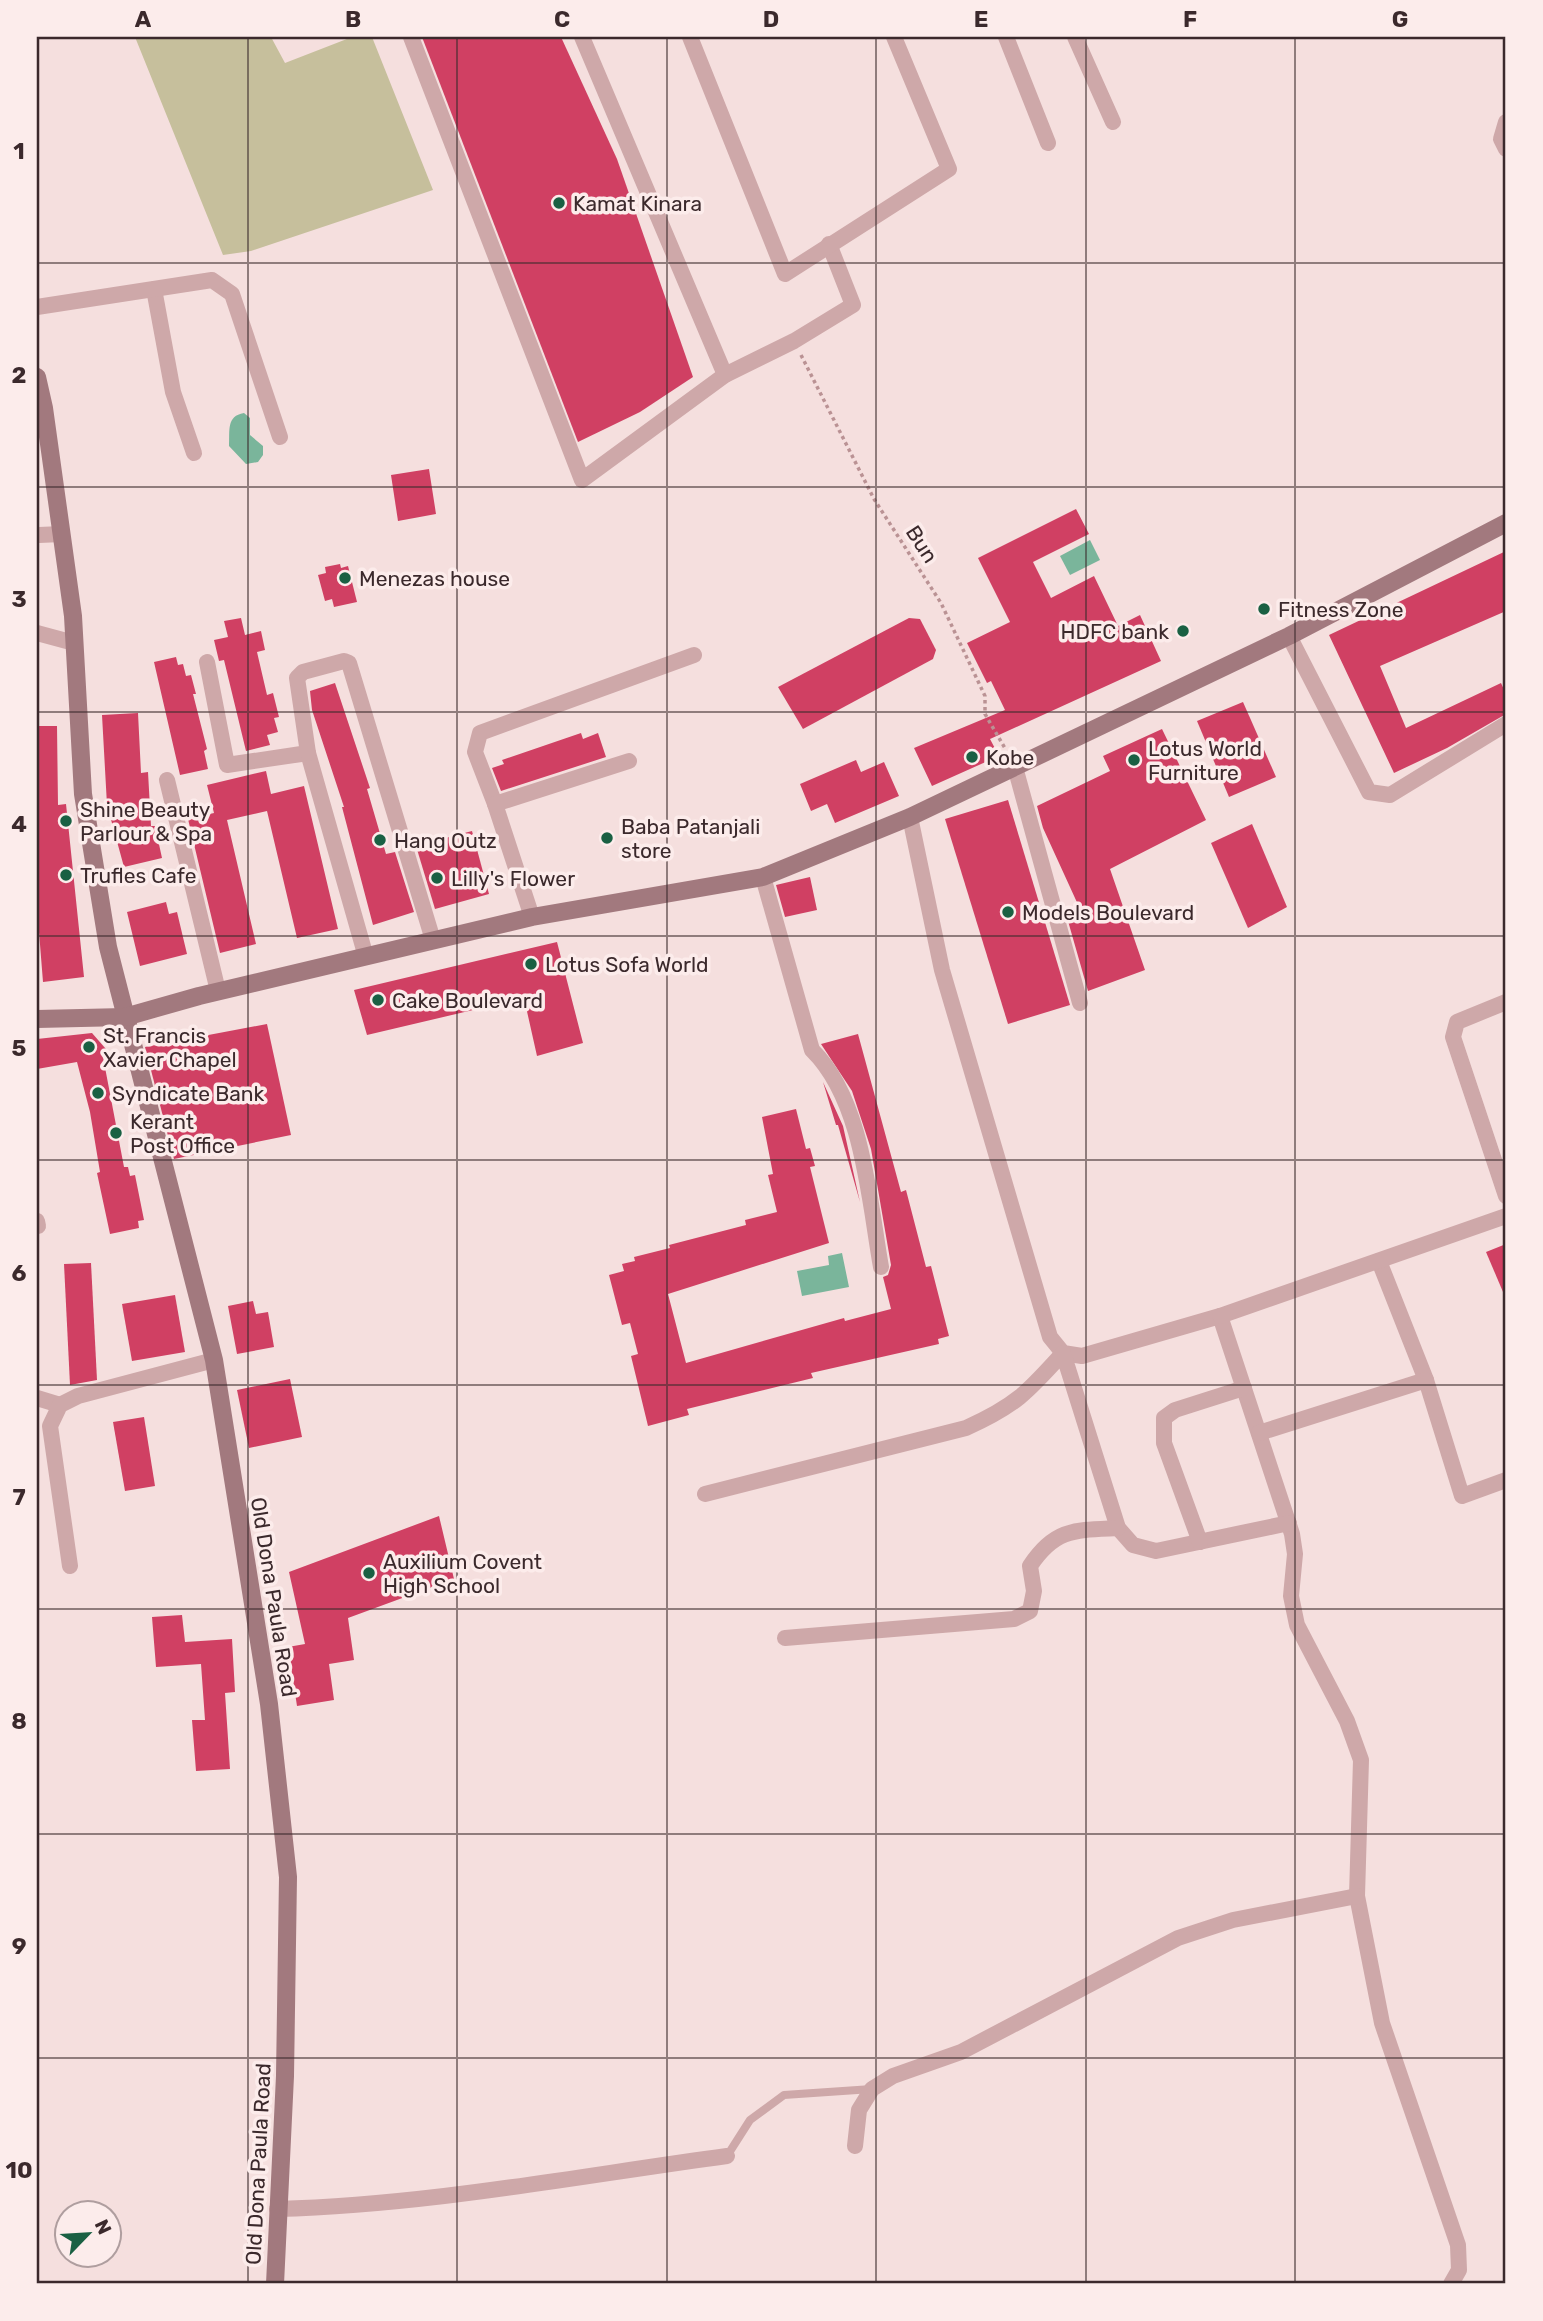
<svg xmlns="http://www.w3.org/2000/svg" width="1543" height="2321" viewBox="0 0 1543 2321" font-family="Rubik,sans-serif">
<rect width="100%" height="100%" fill="#f5dfde"/>
<path fill="#c6bf9c" d="M135 37H271L285 63 352 37H372L433 190 251 251 223 255Z"/>
<g fill="#7ab59b">
<path d="M244 413 250 418V435L263 446V455L258 462 246 464 229 446C230 431 226 416 244 413Z"/>
<path d="M1090 540 1100 560 1070 575 1060 556Z"/>
<path d="M842 1253 849 1287 802 1296 797 1271 829 1265 828 1256Z"/>
</g>
<g fill="#d04063">
<path d="M422 37H561L617 159 693 377 640 412 578 442Z"/>
<path d="M429 469 436 514 398 521 391 475Z"/>
<path d="M1076 509 1089 534 1033 562 1051 598 1094 576 1118 626 1140 615 1161 661 990 739 999 756 932 786 914 748 1005 710 991 681 987 683 967 643 1010 622 978 558Z"/>
<path d="M1506 551V611L1380 666 1406 728 1501 683 1506 694V714L1447 748 1394 773 1329 635Z"/>
<path d="M340 564 341 568 348 566 357 602 334 607 332 599 325 601 318 575 326 573 325 567Z"/>
<path d="M241 618 245 635 261 631 265 650 257 652 267 695 273 693 279 717 274 718 278 732 267 735 270 745 246 751 224 660 219 661 214 640 228 637 224 621Z"/>
<path d="M909 618 920 619 936 650 933 659 803 729 778 687Z"/>
<path d="M176 657 178 665 183 664 186 676 191 675 196 694H193L207 749 204 751 208 769 180 775 154 662Z"/>
<path d="M335 683 370 788 367 789 386 854 395 852 414 912 373 925 342 807H344L312 710 310 691Z"/>
<path d="M1243 702 1276 777 1229 797 1197 721Z"/>
<path d="M138 713 141 773 148 772 151 826H155L162 858 124 867 107 805 102 715Z"/>
<path d="M37 726H57L58 805 66 804 84 977 43 982 37 907Z"/>
<path d="M1162 729 1206 820 1110 869 1145 970 1088 991 1066 914 1080 909 1043 828 1037 806 1110 771 1103 756Z"/>
<path d="M581 733 583 739 598 733 606 757 501 791 492 768 504 764 502 760Z"/>
<path d="M856 760 861 772 884 762 899 796 835 823 827 804 811 811 800 784Z"/>
<path d="M266 771 271 794 304 786 338 929 297 938 267 811 227 820 256 944 220 953 188 819 214 813 207 785Z"/>
<path d="M1008 800 1070 1005 1008 1024 945 819Z"/>
<path d="M1252 824 1287 907 1248 928 1211 843Z"/>
<path d="M472 831 489 894 435 909 416 846Z"/>
<path d="M810 877 817 910 785 917 776 885Z"/>
<path d="M166 902 169 914 177 912 187 954 140 966 127 912Z"/>
<path d="M557 942 583 1043 537 1056 524 998 367 1035 354 990Z"/>
<path d="M267 1024 291 1135 174 1159 145 1047Z"/>
<path d="M92 1033 112 1056 103 1057 124 1167H128L130 1176 135 1175 144 1220 138 1221 139 1228 110 1234 97 1173 100 1172 90 1112 77 1062 37 1069V1039Z"/>
<path d="M858 1034 901 1192 906 1190 926 1267 931 1266 949 1336 938 1339 939 1344 811 1373 813 1378 687 1409 689 1415 648 1426 631 1356 638 1354 630 1323 622 1325 609 1275 624 1271 622 1264 635 1261 634 1257 670 1248 669 1245 746 1225 745 1220 777 1212 768 1175 773 1174 762 1117 796 1109 806 1149 810 1148 815 1166 810 1167 829 1243 668 1294 686 1363 844 1318 845 1321 891 1309 883 1277 888 1275 891 1265 871 1149 852 1091 821 1044Z"/>
<path d="M823 1082 843 1126 860 1202 838 1125H836Z"/>
<path d="M1506 1244V1299L1486 1252Z"/>
<path d="M91 1263 97 1380 70 1385 64 1264Z"/>
<path d="M175 1295 185 1352 132 1361 122 1304Z"/>
<path d="M253 1301 256 1314 268 1312 274 1347 237 1354 228 1306Z"/>
<path d="M290 1379 302 1437 249 1448 237 1390Z"/>
<path d="M144 1417 155 1486 125 1491 113 1422Z"/>
<path d="M439 1516 454 1579 348 1618 354 1660 329 1664 334 1700 297 1706 288 1647 305 1644 289 1572Z"/>
<path d="M182 1615 185 1642 232 1639 235 1692 225 1693 230 1769 196 1771 192 1720H205L201 1664 156 1667 152 1617Z"/>
</g>
<g fill="none" stroke-linecap="round" stroke-linejoin="round">
<path stroke="#ba9294" stroke-width="3.5" stroke-dasharray="3.5 3.5" stroke-linecap="butt" d="M801 355 874 499 941 603 985 696V714L1006 750"/>
<path stroke="#cea8a9" stroke-width="8" d="M727 2156 750 2120 784 2095 872 2089"/>
<g stroke="#cea8a9" stroke-width="16">
<path d="M411 37 582 480 725 375 794 341 853 305 829 244"/>
<path d="M582 37 725 375"/>
<path d="M690 37 785 274 949 169 894 37"/>
<path d="M1006 37 1048 143"/>
<path d="M1075 37 1113 122"/>
<path d="M1506 122 1501 139 1506 149"/>
<path d="M154 289 173 392 194 453"/>
<path d="M37 307 212 280 232 294 280 437"/>
<path d="M39 535 62 534"/>
<path d="M37 633 74 643"/>
<path d="M1289 636 1369 792 1390 795 1506 724"/>
<path d="M207 662 227 765 308 753 366 957"/>
<path d="M308 753 297 678 303 672 344 661 349 663 433 940"/>
<path d="M1015 767 1080 1003"/>
<path d="M167 780 218 991"/>
<path d="M495 804 475 752 480 733 694 655"/>
<path d="M910 817 942 970 1050 1337 1063 1353 1082 1356 1220 1316 1292 1534 1295 1554 1291 1596 1297 1625 1347 1721 1361 1760 1357 1896 1382 2023 1458 2245 1459 2270 1451 2284"/>
<path d="M763 877 812 1050C863 1100 869 1200 881 1267"/>
<path d="M532 917 495 804 629 761"/>
<path d="M1506 1002 1457 1022 1453 1037 1506 1196"/>
<path d="M37 1221 38 1226"/>
<path d="M1379 1261 1426 1380 1462 1496 1506 1480"/>
<path d="M1220 1316 1506 1216"/>
<path d="M37 1398 60 1405"/>
<path d="M1259 1433 1426 1380"/>
<path d="M705 1494 966 1428C1015 1406 1027 1393 1063 1353L1118 1528 1133 1545 1156 1551 1289 1523"/>
<path d="M1200 1542 1164 1443V1418L1175 1410 1244 1388"/>
<path d="M70 1566 50 1426 60 1405 78 1396 214 1360"/>
<path d="M785 1638 1014 1619 1030 1611 1034 1591 1030 1566C1055 1528 1076 1530 1118 1528"/>
<path d="M855 2146 859 2110 872 2089 893 2076 961 2052 1178 1938 1233 1920 1357 1896"/>
<path d="M277 2209C428 2205 578 2176 727 2156"/>
</g>
<g stroke="#a2797e" stroke-width="18">
<path d="M37 377 44 408 73 616 83 794 108 947 214 1360 269 1704 288 1877 285 2076 275 2284"/>
<path d="M37 1019 125 1017 199 996 532 917 763 877 910 817 1289 636 1506 523"/>
</g>
</g>
<path fill="none" stroke="#3b292c" stroke-width="2" stroke-opacity="0.55" d="M248 37V2284M457 37V2284M667 37V2284M876 37V2284M1086 37V2284M1295 37V2284M37 263H1506M37 487H1506M37 712H1506M37 936H1506M37 1160H1506M37 1385H1506M37 1609H1506M37 1834H1506M37 2058H1506"/>
<g fill="#1a6043" stroke="#fceceb" stroke-width="2.5">
<circle cx="559" cy="203" r="7"/>
<circle cx="345" cy="578" r="7"/>
<circle cx="1264" cy="609" r="7"/>
<circle cx="1183" cy="631" r="7"/>
<circle cx="972" cy="757" r="7"/>
<circle cx="1134" cy="760" r="7"/>
<circle cx="66" cy="821" r="7"/>
<circle cx="607" cy="838" r="7"/>
<circle cx="380" cy="840" r="7"/>
<circle cx="66" cy="875" r="7"/>
<circle cx="437" cy="878" r="7"/>
<circle cx="1008" cy="912" r="7"/>
<circle cx="531" cy="964" r="7"/>
<circle cx="378" cy="1000" r="7"/>
<circle cx="89" cy="1047" r="7"/>
<circle cx="98" cy="1093" r="7"/>
<circle cx="116" cy="1133" r="7"/>
<circle cx="369" cy="1573" r="7"/>
</g>
<g text-anchor="middle" dominant-baseline="central" stroke-width="7" stroke-linejoin="round" paint-order="stroke">
<g font-size="21" fill="#3b292c" stroke="#fceceb" text-anchor="start">
<text x="573" y="203">Kamat Kinara</text>
<text x="359" y="578">Menezas house</text>
<text x="1278" y="609">Fitness Zone</text>
<text x="1169" y="631" text-anchor="end">HDFC bank</text>
<text x="1148" y="748">Lotus World<tspan x="1148" dy="24">Furniture</tspan></text>
<text x="986" y="757">Kobe</text>
<text x="80" y="809">Shine Beauty<tspan x="80" dy="24">Parlour &amp; Spa</tspan></text>
<text x="621" y="826">Baba Patanjali<tspan x="621" dy="24">store</tspan></text>
<text x="394" y="840">Hang Outz</text>
<text x="80" y="875">Trufles Cafe</text>
<text x="451" y="878">Lilly's Flower</text>
<text x="1022" y="912">Models Boulevard</text>
<text x="545" y="964">Lotus Sofa World</text>
<text x="392" y="1000">Cake Boulevard</text>
<text x="103" y="1035">St. Francis<tspan x="103" dy="24">Xavier Chapel</tspan></text>
<text x="112" y="1093">Syndicate Bank</text>
<text x="130" y="1121">Kerant<tspan x="130" dy="24">Post Office</tspan></text>
<text x="383" y="1561">Auxilium Covent<tspan x="383" dy="24">High School</tspan></text>
</g>
<g font-size="21" fill="#3b292c" stroke="#fceceb">
<text transform="translate(922 544) rotate(57)">Bun</text>
<text transform="translate(274 1597) rotate(81)">Old Dona Paula Road</text>
<text transform="translate(258 2164) rotate(-87)">Old Dona Paula Road</text>
</g>
</g>
<rect width="1543" height="2321" fill="none" stroke="#fceceb" stroke-width="77"/>
<g transform="translate(88 2234) rotate(65)"><circle r="33" fill="#fceceb" stroke="#af9e9f" stroke-width="2"/>
<path d="M0-5L12 26L0 18L-12 26Z" fill="#1a6043"/>
<text y="-10" font-size="19" font-weight="bold" text-anchor="middle" fill="#3b292c">N</text>
</g>
<rect x="38" y="38" width="1466" height="2244" fill="none" stroke="#3b292c" stroke-width="2.5"/>
<g font-size="23" text-anchor="middle" font-weight="bold" fill="#3b292c">
<text x="143" y="27">A</text>
<text x="353" y="27">B</text>
<text x="562" y="27">C</text>
<text x="771" y="27">D</text>
<text x="981" y="27">E</text>
<text x="1190" y="27">F</text>
<text x="1400" y="27">G</text>
<text x="19" y="159">1</text>
<text x="19" y="383">2</text>
<text x="19" y="607">3</text>
<text x="19" y="832">4</text>
<text x="19" y="1056">5</text>
<text x="19" y="1281">6</text>
<text x="19" y="1505">7</text>
<text x="19" y="1729">8</text>
<text x="19" y="1954">9</text>
<text x="19" y="2178">10</text>
</g>
</svg>
